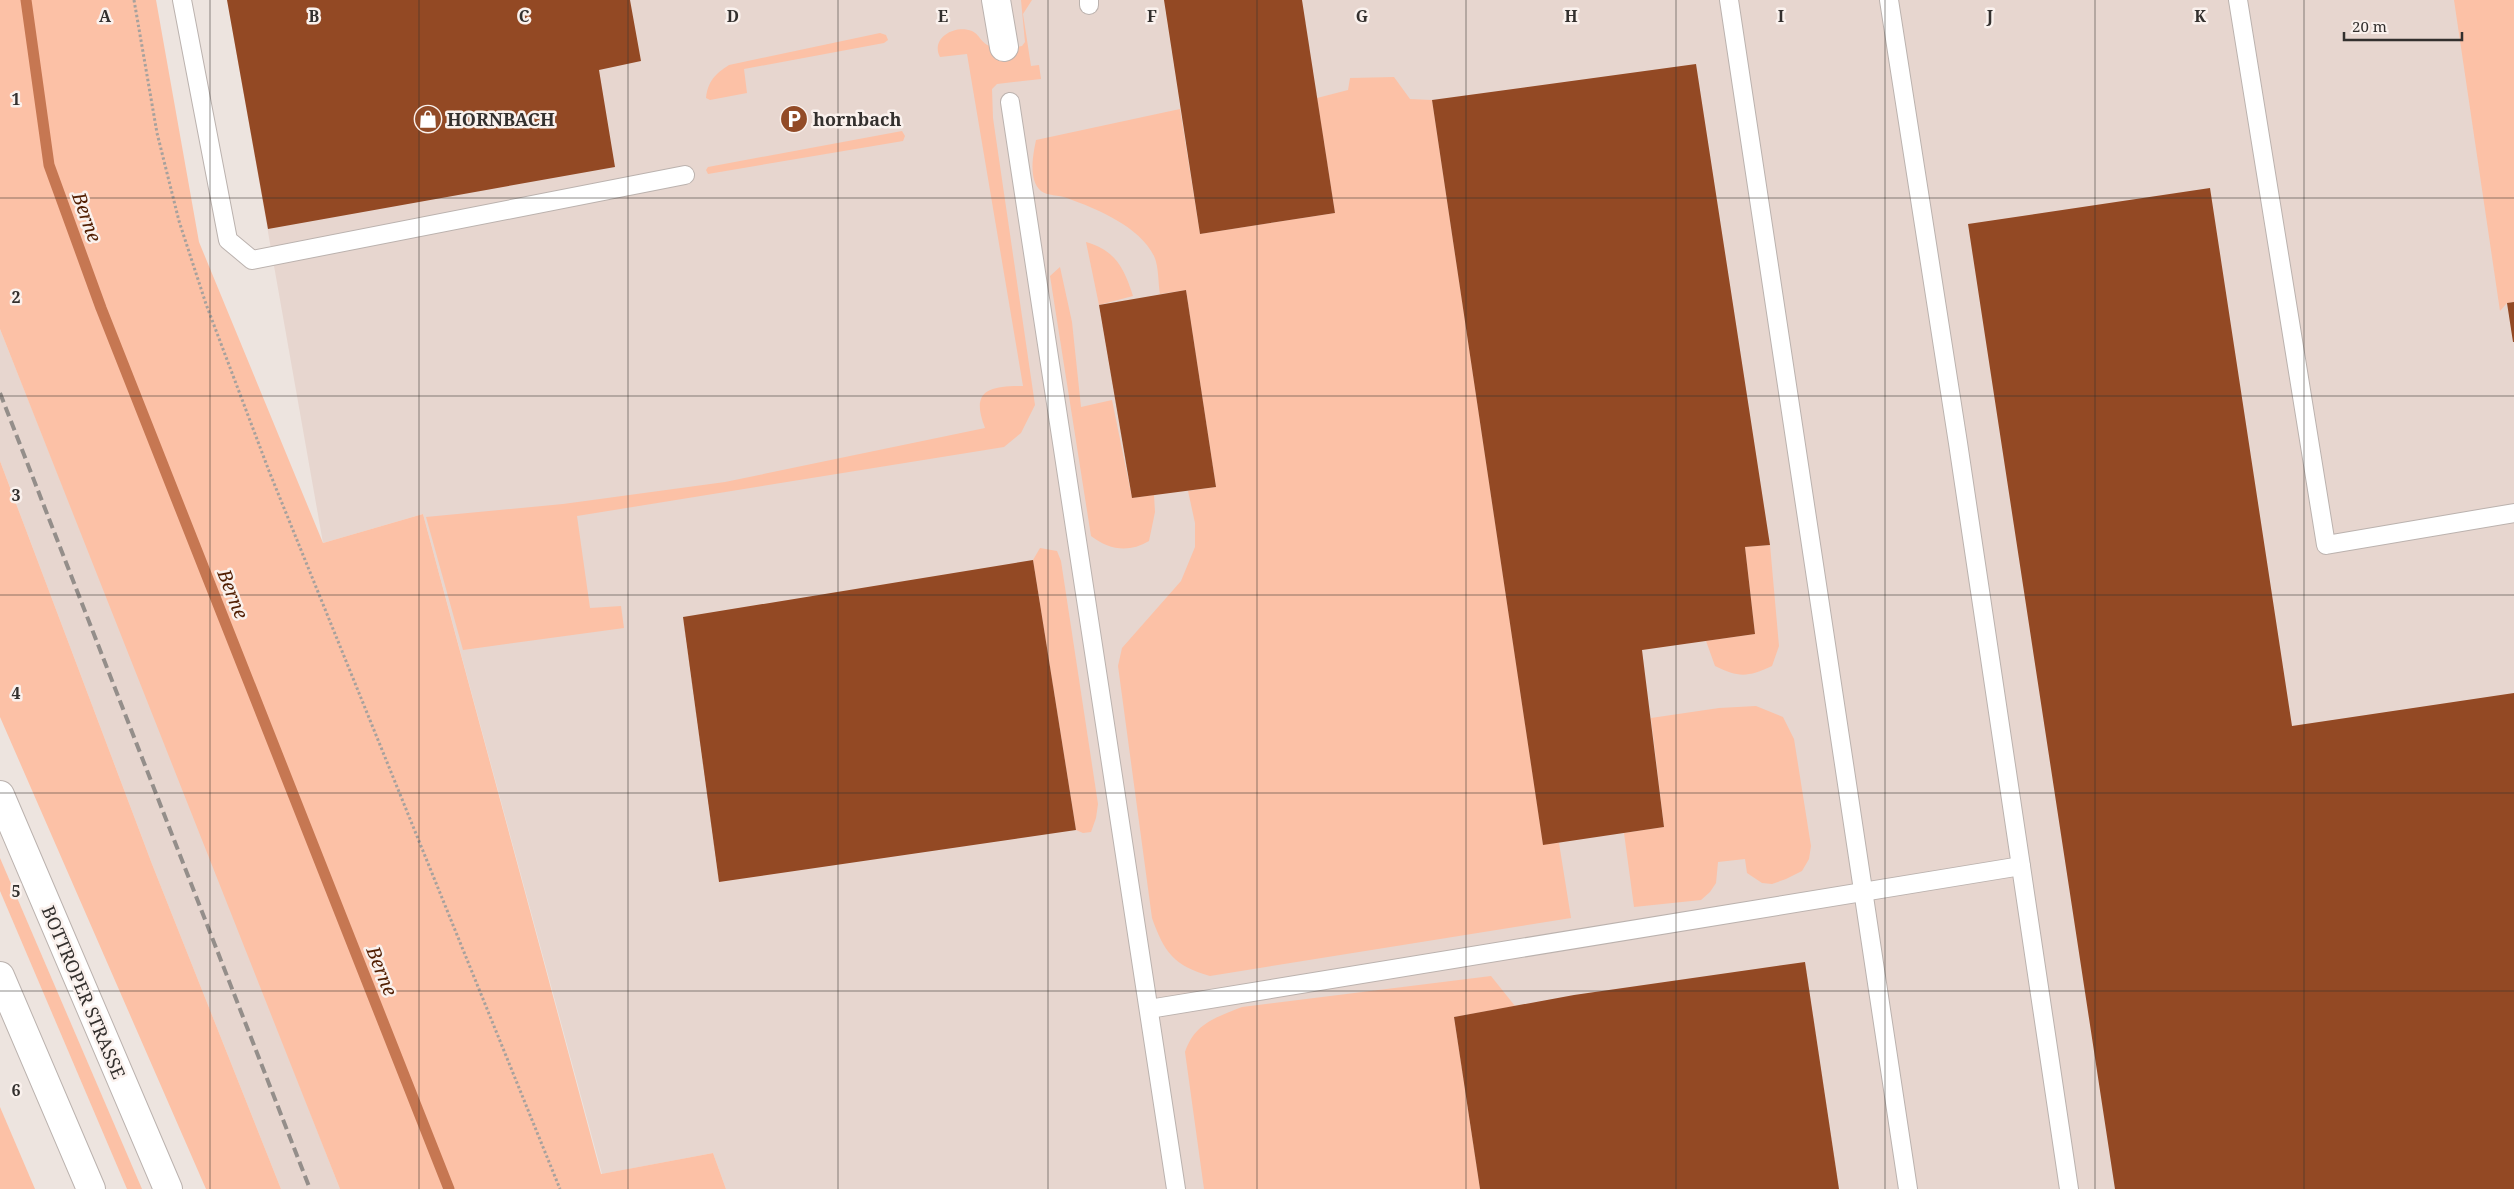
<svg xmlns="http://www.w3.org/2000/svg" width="2514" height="1189" viewBox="0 0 2514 1189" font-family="'Noto Serif',serif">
<rect width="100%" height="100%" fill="#ede4df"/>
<g fill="#e7d6cf">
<path d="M227 0H2514V1189H726L713 1153 602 1174 423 514 323 543Z"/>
<path d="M0 329 210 856 340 1189H281L152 864 0 461Z"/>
</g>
<g fill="#fcc1a6">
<path d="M0 0H156L199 242 323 543 423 514 601 1174 713 1153 726 1189H340L0 329Z"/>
<path d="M1021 0H1032L1023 14 1031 66 1039 65 1041 79 997 84 992 89 993 118 1035 405 1021 433 1004 447 577 516 590 608 621 606 624 628 463 650 426 517 563 504 725 482 985 428C970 390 989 386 1023 386L967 54 940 57C930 38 955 24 972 31 979 34 982 44 990 46 999 49 1013 48 1022 46L1025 42Z"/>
<path d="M2454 0H2514V302L2507 303 2500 311Z"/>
<path d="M880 33 886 35 888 40 884 43 744 69 747 93 710 100 706 98C708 81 715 74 729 65Z"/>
<path d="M1394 77 1410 99 1432 100 1543 844 1559 843 1571 918 1210 976C1174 966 1164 952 1152 918L1118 666 1122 648 1181 581 1195 547V523L1188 491 1216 487 1186 290 1160 294C1158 283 1159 267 1154 256 1139 226 1097 209 1067 198 1059 195 1047 196 1041 191 1028 180 1033 155 1036 140L1180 109 1200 234 1335 213 1317 98 1348 90 1350 78Z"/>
<path d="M902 131 905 136 903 141 708 174 706 170 708 167Z"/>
<path d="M1086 242C1116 251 1124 268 1133 296L1099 305Z"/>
<path d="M1060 267 1072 322 1081 407 1112 400 1132 498 1154 495 1155 512 1149 541C1129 553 1109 550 1091 536L1050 276Z"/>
<path d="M0 461 152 864 281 1189H206L0 717Z"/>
<path d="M1770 545 1779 646 1772 666C1748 677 1739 678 1715 666L1706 641 1755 634 1745 547Z"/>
<path d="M1040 548 1057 551 1061 561 1098 804 1096 818 1091 832 1083 833 1076 830 1033 560Z"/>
<path d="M1756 706 1783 717 1794 739 1811 846 1809 859 1802 871 1786 879 1772 884 1762 883 1747 873 1745 859 1718 862 1716 883 1710 892 1701 900 1634 907 1624 833 1664 827 1651 718 1719 708Z"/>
<path d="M0 858 142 1189H127L0 891Z"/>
<path d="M1491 976 1515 1006 1454 1017 1480 1189H1204L1185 1052C1195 1023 1215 1018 1242 1007Z"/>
<path d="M0 1107 35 1189H0Z"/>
</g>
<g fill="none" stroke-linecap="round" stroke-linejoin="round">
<path stroke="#c67752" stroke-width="11" d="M26 0 49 165 101 308 449 1189"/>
</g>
<g fill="#934924">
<path d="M227 0H630L641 61 599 70 615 167 268 229Z"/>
<path d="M1164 0H1302L1335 213 1200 234Z"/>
<path d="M1696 64 1770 545 1745 547 1755 634 1642 650 1664 827 1543 845 1432 100Z"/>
<path d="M2210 188 2292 726 2514 693V1189H2115L1968 224Z"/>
<path d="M1186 290 1216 487 1132 498 1099 305Z"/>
<path d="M2514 302V342H2513L2507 303Z"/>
<path d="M1033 560 1076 830 719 882 683 617Z"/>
<path d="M1805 962 1839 1189H1480L1454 1017 1574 995Z"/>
</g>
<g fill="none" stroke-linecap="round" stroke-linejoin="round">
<g stroke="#bbb2ae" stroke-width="20">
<g id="service">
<path d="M182 0 228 240 252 260 685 175"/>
<path d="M1089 0V5"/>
<path d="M1729 0 1908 1189"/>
<path d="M1889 0 1958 443 2069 1189"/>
<path d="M2238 0 2326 545 2514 513"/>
<path d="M1010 102 1176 1189"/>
<path d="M1149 1009 2021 866"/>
</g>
</g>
<g stroke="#bbb2ae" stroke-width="30">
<path id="minor" d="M996 0 1004 47"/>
</g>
<g stroke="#bbb2ae" stroke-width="30">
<g id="primary">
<path d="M0 795 168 1189"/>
<path d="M0 976 91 1189"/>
</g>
</g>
<path stroke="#a7a19d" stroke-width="3" stroke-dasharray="2.5 2.5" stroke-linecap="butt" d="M134 0 157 133 179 221 206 304 269 471 560 1189"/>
<use href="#service" stroke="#fff" stroke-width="18"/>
<use href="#minor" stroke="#fff" stroke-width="28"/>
<use href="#primary" stroke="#fff" stroke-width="28"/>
<path stroke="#948e8a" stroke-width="4" stroke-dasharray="10 5" stroke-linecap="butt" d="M0 393 310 1189"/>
</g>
<path fill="none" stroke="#33302e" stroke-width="1" stroke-opacity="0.55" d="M210 0V1189M419 0V1189M628 0V1189M838 0V1189M1048 0V1189M1257 0V1189M1466 0V1189M1676 0V1189M1885 0V1189M2095 0V1189M2304 0V1189M0 198H2514M0 396H2514M0 595H2514M0 793H2514M0 991H2514"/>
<defs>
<g id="shop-disc" transform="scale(1.4375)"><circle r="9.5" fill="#924b27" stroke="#faf1ed"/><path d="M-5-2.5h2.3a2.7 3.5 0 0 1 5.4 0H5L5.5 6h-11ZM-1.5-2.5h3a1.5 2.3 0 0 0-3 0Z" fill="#fff"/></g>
<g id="parking-disc" transform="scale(1.4375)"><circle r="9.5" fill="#924b27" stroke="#faf1ed"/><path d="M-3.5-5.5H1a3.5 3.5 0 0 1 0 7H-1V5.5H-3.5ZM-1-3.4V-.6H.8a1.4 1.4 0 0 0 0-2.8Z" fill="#fff"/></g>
</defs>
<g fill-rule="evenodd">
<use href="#shop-disc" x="428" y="119"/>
<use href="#parking-disc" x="794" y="119"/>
</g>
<g text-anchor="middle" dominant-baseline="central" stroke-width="5" stroke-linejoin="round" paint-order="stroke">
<g font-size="18" font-weight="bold" fill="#33302e" stroke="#faf1ed" text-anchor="start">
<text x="447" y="119">HORNBACH</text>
<text x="813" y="119">hornbach</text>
</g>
<g font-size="18" fill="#33302e" stroke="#faf1ed">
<text transform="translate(84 992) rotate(67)">BOTTROPER STRASSE</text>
</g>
<g font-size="19" font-style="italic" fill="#511e02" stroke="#faf1ed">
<text transform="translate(87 217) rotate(70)">Berne</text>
<text transform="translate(233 594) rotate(68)">Berne</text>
<text transform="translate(382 971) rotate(68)">Berne</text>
</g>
</g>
<g font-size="16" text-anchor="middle" font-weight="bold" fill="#33302e" stroke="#faf1ed" stroke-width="5" stroke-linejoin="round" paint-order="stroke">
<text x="105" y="22">A</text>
<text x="314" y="22">B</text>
<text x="524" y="22">C</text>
<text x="733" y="22">D</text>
<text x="943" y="22">E</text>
<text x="1152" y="22">F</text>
<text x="1362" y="22">G</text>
<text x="1571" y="22">H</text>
<text x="1781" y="22">I</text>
<text x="1990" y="22">J</text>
<text x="2200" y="22">K</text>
<text x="16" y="105">1</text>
<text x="16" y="303">2</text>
<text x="16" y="501">3</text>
<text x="16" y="699">4</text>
<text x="16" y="897">5</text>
<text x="16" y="1096">6</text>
</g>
<path d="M2344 32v8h118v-8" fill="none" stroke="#33302e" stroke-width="2.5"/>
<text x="2352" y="32" font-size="15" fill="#33302e" stroke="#faf1ed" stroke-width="4" paint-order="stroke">20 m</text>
</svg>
